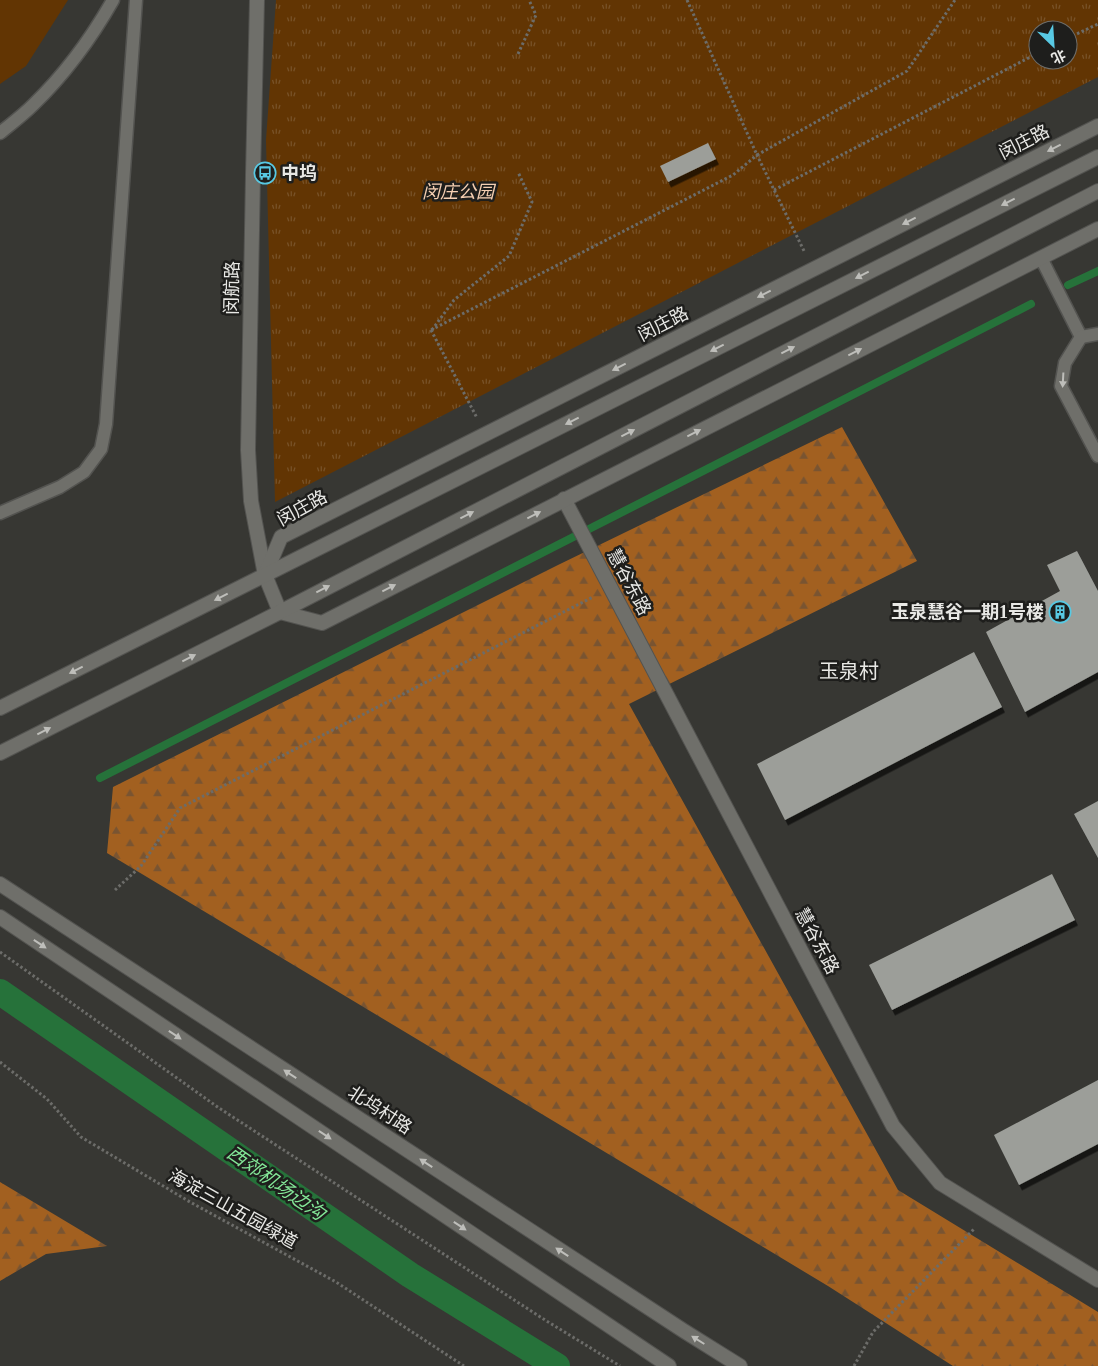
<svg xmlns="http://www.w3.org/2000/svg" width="1098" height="1366" viewBox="0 0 1098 1366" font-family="'Times New Roman','Noto Sans SC',serif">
<defs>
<pattern id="forest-firs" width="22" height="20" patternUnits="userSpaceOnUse" patternTransform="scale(1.25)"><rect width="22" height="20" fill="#a26020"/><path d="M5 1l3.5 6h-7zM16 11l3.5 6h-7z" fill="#795431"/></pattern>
<pattern id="park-tufts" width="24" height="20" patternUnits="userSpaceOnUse" patternTransform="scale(1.25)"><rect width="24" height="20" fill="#623503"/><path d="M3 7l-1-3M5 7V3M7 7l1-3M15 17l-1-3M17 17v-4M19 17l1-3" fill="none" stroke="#785228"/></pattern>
<filter id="shadow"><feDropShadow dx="3" dy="5.5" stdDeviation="0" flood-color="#0009"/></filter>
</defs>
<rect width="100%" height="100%" fill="#373733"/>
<path fill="#623503" d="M0 0H68L26 66 0 84Z"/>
<g fill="url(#forest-firs)">
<path d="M842 427 917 561 629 704 898 1190 1098 1312V1366H953L828 1286 107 853 113 787 558 565Z"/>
<path d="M0 1182 107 1246 46 1254 0 1281Z"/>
</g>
<path fill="url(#park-tufts)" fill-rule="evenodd" d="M276 0H1098V77L275 502 266 140ZM1038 30H1068V60H1038Z"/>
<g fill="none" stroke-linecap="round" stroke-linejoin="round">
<g stroke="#26723a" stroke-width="8">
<path d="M1068 285 1098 271"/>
<path d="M100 778 1031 304"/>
</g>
<path stroke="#26723a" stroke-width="26" d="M0 992 410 1275 557 1366"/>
</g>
<g fill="#9c9e99" filter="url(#shadow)">
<path d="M708 143 716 159 668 182 660 166Z"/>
<path d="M1077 551 1098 591V672L1025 712 986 632 1060 591 1047 565Z"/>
<path d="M974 652 1002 707 785 820 757 764Z"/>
<path d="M1098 801V858L1074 814Z"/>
<path d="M1052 874 1075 920 892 1010 869 965Z"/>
<path d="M1098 1080V1144L1019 1185 994 1135Z"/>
</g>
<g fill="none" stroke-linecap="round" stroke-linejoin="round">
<g stroke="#535350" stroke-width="15">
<g id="service">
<path d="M0 133C11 124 23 115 33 105 64 75 92 37 113 0"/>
<path d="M1041 258 1081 337"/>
<path d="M1098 334 1081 337 1065 363 1061 386 1098 456"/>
<path d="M0 513 60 487 84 472 101 449 106 424 136 0"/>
</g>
</g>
<g stroke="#535350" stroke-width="16">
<g id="minor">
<path d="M257 0 253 175 248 450 251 501 265 575 280 612"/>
<path d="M564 499 893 1126 940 1183 1098 1280"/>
</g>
</g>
<g stroke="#535350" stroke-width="16">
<g id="tertiary">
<path d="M265 575 281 537 1098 126"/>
<path d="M280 612 322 623 1098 229"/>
</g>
</g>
<g stroke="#535350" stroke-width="16">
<g id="secondary">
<path d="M0 708 1098 157"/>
<path d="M0 753 280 612 1098 191"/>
<path d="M0 884 684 1331 740 1366"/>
<path d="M0 917 669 1366"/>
</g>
</g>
<g stroke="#6c6c69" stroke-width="3" stroke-dasharray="2.5 2.5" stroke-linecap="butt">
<path d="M687 0 757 155 907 71 955 0"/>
<path d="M1068 38 1098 24"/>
<path d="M518 54 536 15 529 0"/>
<path d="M774 190 1038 53"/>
<path d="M431 330 733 175 757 155 805 253"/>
<path d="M431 330 477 418"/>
<path d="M432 330 454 300 509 256 532 202 518 172"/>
<path d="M115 890 141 866 180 808 593 597"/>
<path d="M0 952 219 1108 545 1320 620 1366"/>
<path d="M0 1062 47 1099 81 1137 190 1202 336 1282 464 1366"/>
<path d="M854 1366 873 1332 975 1228"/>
</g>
<use href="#service" stroke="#6f6f6a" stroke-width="12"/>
<use href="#minor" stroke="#6f6f6a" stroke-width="14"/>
<use href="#tertiary" stroke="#6f6f6a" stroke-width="14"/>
<use href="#secondary" stroke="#6f6f6a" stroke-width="14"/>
</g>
<defs><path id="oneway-solid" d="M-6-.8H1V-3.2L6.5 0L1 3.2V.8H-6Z" transform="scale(1.25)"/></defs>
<g fill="#bebeba">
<use href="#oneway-solid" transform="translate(1054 148) rotate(153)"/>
<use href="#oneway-solid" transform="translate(1008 202) rotate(153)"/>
<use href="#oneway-solid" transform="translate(909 221) rotate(153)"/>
<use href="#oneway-solid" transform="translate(862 275) rotate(153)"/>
<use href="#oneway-solid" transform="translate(764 294) rotate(153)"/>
<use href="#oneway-solid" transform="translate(717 348) rotate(153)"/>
<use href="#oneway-solid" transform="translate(788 350) rotate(-27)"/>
<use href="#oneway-solid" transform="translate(855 352) rotate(-27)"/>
<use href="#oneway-solid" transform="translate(619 367) rotate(153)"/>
<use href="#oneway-solid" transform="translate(1063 380) rotate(93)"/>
<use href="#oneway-solid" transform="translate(572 421) rotate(153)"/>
<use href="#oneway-solid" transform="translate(628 433) rotate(-27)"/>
<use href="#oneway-solid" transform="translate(694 433) rotate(-27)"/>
<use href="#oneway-solid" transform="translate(467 515) rotate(-27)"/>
<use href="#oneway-solid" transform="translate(534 515) rotate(-27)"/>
<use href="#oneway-solid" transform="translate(389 588) rotate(-27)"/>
<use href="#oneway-solid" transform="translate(323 589) rotate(-27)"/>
<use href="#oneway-solid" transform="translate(221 597) rotate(153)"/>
<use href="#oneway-solid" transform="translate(189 658) rotate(-27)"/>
<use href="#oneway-solid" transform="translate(76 670) rotate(153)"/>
<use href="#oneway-solid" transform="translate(44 731) rotate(-27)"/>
<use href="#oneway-solid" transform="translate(40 944) rotate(34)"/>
<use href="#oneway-solid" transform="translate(175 1035) rotate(34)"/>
<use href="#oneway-solid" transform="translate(290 1074) rotate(-147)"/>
<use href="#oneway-solid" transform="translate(325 1135) rotate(34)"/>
<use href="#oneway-solid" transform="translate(426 1163) rotate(-147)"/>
<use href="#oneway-solid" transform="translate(460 1226) rotate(34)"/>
<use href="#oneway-solid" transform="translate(562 1252) rotate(-147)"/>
<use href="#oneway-solid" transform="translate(698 1340) rotate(-148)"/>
</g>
<defs>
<g id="bus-ring" transform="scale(1.125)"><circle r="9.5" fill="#1e1e1c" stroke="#58c9e3" stroke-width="1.5"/><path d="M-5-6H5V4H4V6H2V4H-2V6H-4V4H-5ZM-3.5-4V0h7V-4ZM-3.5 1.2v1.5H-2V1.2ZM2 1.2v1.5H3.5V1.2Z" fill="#58c9e3"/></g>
<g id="building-ring" transform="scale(1.125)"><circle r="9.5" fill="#1e1e1c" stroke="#58c9e3" stroke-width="1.5"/><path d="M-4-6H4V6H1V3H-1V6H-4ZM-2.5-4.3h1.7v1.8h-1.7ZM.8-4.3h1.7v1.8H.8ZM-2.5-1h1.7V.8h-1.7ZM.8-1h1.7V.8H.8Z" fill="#58c9e3"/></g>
</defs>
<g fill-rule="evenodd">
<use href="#bus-ring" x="265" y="173"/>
<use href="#building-ring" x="1060" y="612"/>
</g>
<g text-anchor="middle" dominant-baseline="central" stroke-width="5" stroke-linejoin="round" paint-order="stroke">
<g font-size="18" fill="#e8e8e5" stroke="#1e1e1c">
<text transform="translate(1024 142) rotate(-27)">闵庄路</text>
<text transform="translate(232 288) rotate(-89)">闵航路</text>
<text transform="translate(663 324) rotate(-27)">闵庄路</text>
<text transform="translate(302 508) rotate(-29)">闵庄路</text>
<text transform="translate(629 582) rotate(62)">慧谷东路</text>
<text transform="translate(817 941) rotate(62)">慧谷东路</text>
<text transform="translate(380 1110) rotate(33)">北坞村路</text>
<text transform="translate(233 1209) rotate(29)">海淀三山五园绿道</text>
</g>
<g font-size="18" font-weight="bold" fill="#e8e8e5" stroke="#1e1e1c" text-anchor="start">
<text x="281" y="173">中坞</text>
<text x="1044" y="612" text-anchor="end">玉泉慧谷一期1号楼</text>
</g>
<g font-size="18" font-style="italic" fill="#f5cfb2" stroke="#1e1e1c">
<text x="458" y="192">闵庄公园</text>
</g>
<g font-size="19" font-style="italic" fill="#83e697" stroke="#1e1e1c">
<text transform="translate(276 1183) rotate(35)">西郊机场边沟</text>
</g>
<g font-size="20" fill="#e8e8e5" stroke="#1e1e1c">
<text x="849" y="671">玉泉村</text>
</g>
</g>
<g transform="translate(1053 45) rotate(155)"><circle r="24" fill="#1e1e1c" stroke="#6f6f6c"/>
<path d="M0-4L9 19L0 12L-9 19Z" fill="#58c9e3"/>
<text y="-8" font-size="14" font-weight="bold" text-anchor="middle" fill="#e8e8e5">北</text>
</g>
</svg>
